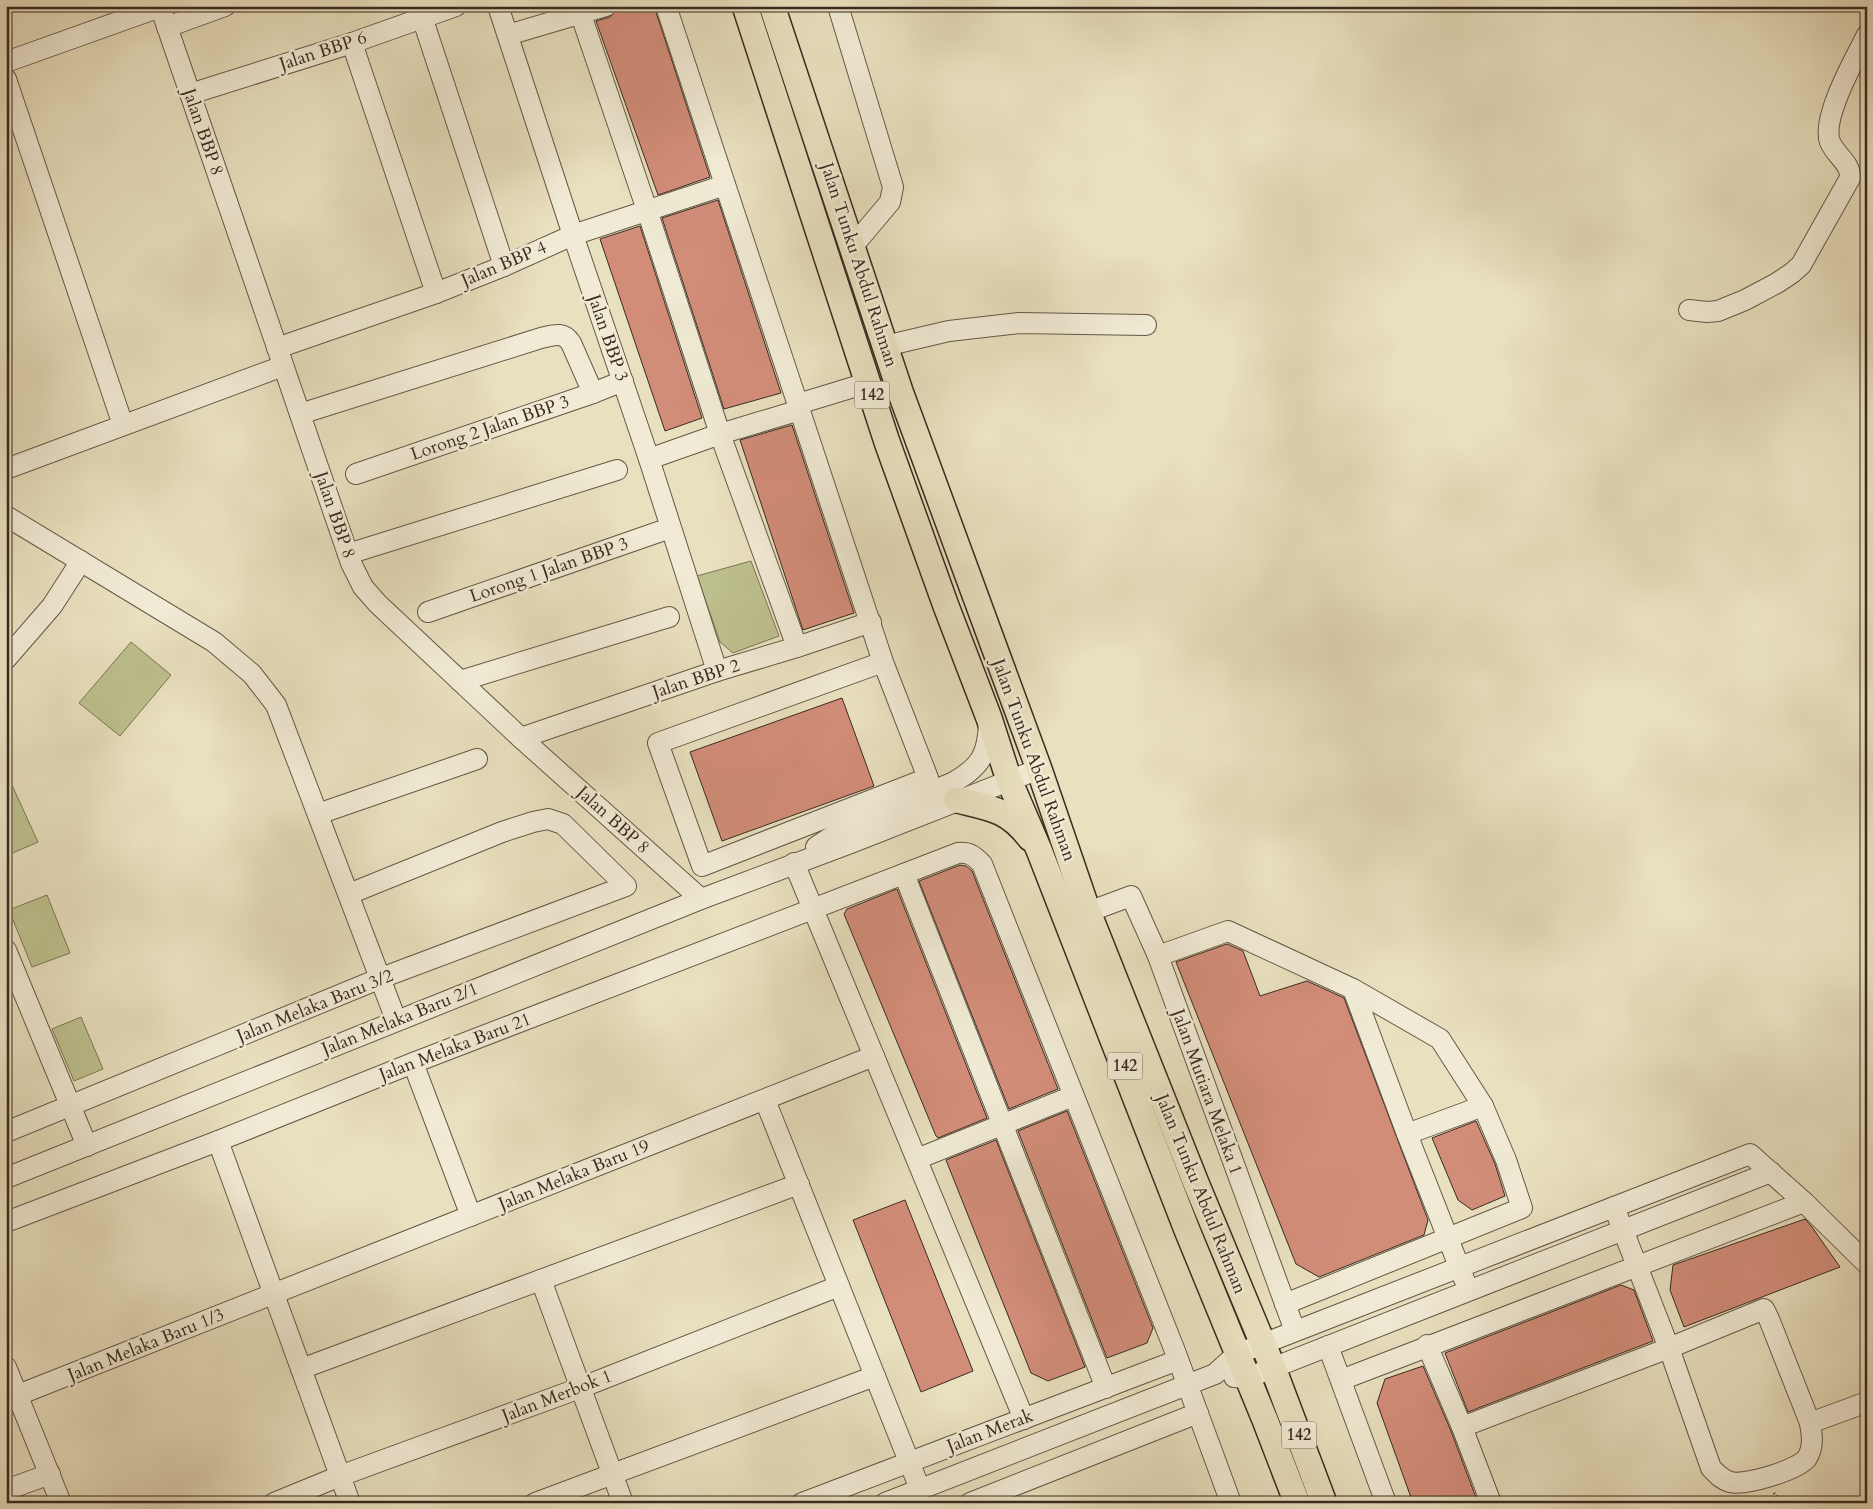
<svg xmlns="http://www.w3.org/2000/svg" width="1873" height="1509" viewBox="0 0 1873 1509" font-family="Cardo,serif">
<rect width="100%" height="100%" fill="#e9e0bf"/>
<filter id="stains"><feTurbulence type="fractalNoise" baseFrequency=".004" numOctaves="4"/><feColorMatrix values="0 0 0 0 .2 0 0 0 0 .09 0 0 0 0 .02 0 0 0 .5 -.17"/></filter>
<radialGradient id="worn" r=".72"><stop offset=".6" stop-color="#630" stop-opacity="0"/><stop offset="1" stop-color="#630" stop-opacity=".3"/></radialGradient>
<g fill="#bdc08e" stroke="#7b7557">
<path d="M751 561 779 636 733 653 720 642 697 576Z"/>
<path d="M131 642 171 675 120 736 79 703Z"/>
<path d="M6 772 38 842 6 856Z"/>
<path d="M47 895 70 953 32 967 9 910Z"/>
<path d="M81 1017 103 1069 74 1081 52 1029Z"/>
</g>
<g fill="#d28d79" stroke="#392a20">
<path d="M627 6H654L710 177 658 195 596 21 610 17 617 10Z"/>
<path d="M718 200 781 393 724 409 662 218Z"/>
<path d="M640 226 702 418 665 431 600 239Z"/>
<path d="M792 425 854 613 803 630 740 440Z"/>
<path d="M842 698 874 786 722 841 690 752Z"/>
<path d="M960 865 966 866 972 871 1058 1089 1009 1109 919 881Z"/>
<path d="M897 889 987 1118 938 1138 936 1136 844 914 847 909Z"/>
<path d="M1227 944 1243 951 1260 996 1307 981 1344 998 1428 1220 1424 1235 1319 1277 1296 1264 1176 962Z"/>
<path d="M1067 1111 1153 1328 1147 1343 1107 1358 1018 1131Z"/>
<path d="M1476 1121 1495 1164 1505 1196 1472 1210 1458 1200 1432 1138Z"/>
<path d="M996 1140 1085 1367 1048 1381 1031 1373 946 1160Z"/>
<path d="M905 1200 973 1371 921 1392 853 1220Z"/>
<path d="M1805 1219 1812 1227 1840 1267 1684 1327 1670 1290 1673 1265Z"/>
<path d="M1621 1285 1634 1290 1653 1341 1468 1412 1445 1353Z"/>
<path d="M1423 1366 1451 1431 1478 1503H1413L1377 1403 1385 1379Z"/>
</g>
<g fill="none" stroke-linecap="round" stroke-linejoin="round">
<g stroke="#655848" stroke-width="22">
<g id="minor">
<path d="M160 6 351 563 363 587 378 604 521 738 701 899"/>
<path d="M498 6 573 235 649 459 717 671"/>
<path d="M578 6 647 210 720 434 797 647"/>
<path d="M666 6 883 662 928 778 702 866 658 743 883 662"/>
<path d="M838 6 893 187 890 202 853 246"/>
<path d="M422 17 504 266"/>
<path d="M167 27 225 6"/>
<path d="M508 35 606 6"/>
<path d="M352 43 436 293"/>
<path d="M6 62 160 7"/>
<path d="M6 79 123 425"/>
<path d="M190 94 352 43 456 6"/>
<path d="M1689 310 1707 312 1718 311 1745 300 1777 283 1792 273 1801 265 1850 178C1851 163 1836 156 1830 142 1821 118 1855 59 1867 35"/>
<path d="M885 346 949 331 1019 323 1146 325"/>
<path d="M277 348 436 293 504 266 573 235 725 185"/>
<path d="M798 404 867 383"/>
<path d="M300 414 541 338C554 335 563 331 571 343L593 393"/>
<path d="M649 459 720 434 800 410"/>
<path d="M6 469 283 366"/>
<path d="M356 474 593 393 623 381"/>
<path d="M6 516 214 642 252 674 276 705 396 1020"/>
<path d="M348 554 617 470"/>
<path d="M428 612 670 528"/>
<path d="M6 659 52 606 81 561"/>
<path d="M460 681 669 617"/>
<path d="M521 738 717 671 797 647 871 622"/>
<path d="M318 814 477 759"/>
<path d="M816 847 846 827 952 783C981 767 988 754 989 722"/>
<path d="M794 863 1024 1419"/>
<path d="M904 874 1106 1388"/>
<path d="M1088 912 1131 896 1158 956 1295 1331"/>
<path d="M6 950 87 1146"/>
<path d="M1158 956 1228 931 1353 989 1440 1039 1483 1106 1506 1160 1522 1208 1285 1304"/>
<path d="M1353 989 1407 1134 1464 1279"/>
<path d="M413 1063 471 1216"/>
<path d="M765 1100 920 1489"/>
<path d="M6 1132 381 978 626 886 563 824 548 819 533 822 502 832 349 894"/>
<path d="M1407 1134 1483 1106"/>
<path d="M218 1141 350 1503"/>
<path d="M917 1159 1073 1096"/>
<path d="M6 1178 701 899 851 843 1039 769"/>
<path d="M6 1222 218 1141 413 1063 958 853C970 852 974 856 982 864L1175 1351 1231 1503"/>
<path d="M541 1280 623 1503"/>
<path d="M1427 1345 1462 1427 1491 1503"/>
<path d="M1328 1346 1386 1503"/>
<path d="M6 1367 61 1503"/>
<path d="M301 1369 799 1184"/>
<path d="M1234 1377 1247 1378 1771 1172"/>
<path d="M1341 1380 1804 1202"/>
<path d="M18 1395 874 1056"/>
<path d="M1810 1423 1867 1402"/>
<path d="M1462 1427 1669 1348 1764 1309 1769 1319 1810 1423C1812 1435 1814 1447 1807 1458 1798 1470 1745 1486 1730 1482 1722 1480 1717 1474 1711 1468L1669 1348 1614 1207"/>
<path d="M6 1490 50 1474"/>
<path d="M274 1503 340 1476 580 1388 839 1286"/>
<path d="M535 1503 875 1376"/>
<path d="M802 1503 1178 1360"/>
<path d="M885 1503 1215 1374 1237 1354 1750 1154 1804 1202 1867 1264"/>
<path d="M970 1503 1198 1413"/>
</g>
</g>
<g stroke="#392a20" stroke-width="28">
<g id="major">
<path d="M745 6 887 442 946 606 989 718 1009 780 1039 850 1187 1230 1265 1420 1297 1503"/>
<path d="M772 6 900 391 1039 769 1088 912 1196 1183 1273 1368 1324 1503"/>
<path d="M957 800C990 808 1008 809 1030 838"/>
</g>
</g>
<path stroke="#392a20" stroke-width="3" stroke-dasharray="1 2.5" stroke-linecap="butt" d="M1774 1493 1781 1503"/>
<use href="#minor" stroke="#f1ebd5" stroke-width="20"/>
<use href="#major" stroke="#e9e0bf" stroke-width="25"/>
</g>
<g text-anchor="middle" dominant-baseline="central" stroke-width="5" stroke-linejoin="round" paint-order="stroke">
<g fill="#f1ebd5" stroke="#706456" stroke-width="1">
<rect x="854.5" y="381.5" width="35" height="27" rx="4"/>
<rect x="1107.5" y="1052.5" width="35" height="27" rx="4"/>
<rect x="1281.5" y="1421.5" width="35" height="27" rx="4"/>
</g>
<g font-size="16" font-weight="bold" fill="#392a20">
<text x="872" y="395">142</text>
<text x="1125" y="1066">142</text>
<text x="1299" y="1435">142</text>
</g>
<g font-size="18" fill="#392a20" stroke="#f1ebd5">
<text transform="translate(323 51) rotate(-18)">Jalan BBP 6</text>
<text transform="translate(203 132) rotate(71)">Jalan BBP 8</text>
<text transform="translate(504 264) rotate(-23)">Jalan BBP 4</text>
<text transform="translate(859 265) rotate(72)">Jalan Tunku Abdul Rahman</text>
<text transform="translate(608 338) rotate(71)">Jalan BBP 3</text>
<text transform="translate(490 428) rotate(-19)">Lorong 2 Jalan BBP 3</text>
<text transform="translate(335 515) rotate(71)">Jalan BBP 8</text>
<text transform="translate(549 570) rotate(-19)">Lorong 1 Jalan BBP 3</text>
<text transform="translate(696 679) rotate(-18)">Jalan BBP 2</text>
<text transform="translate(1034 760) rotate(70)">Jalan Tunku Abdul Rahman</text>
<text transform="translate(613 820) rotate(42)">Jalan BBP 8</text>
<text transform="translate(315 1006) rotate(-22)">Jalan Melaka Baru 3/2</text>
<text transform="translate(400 1019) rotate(-22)">Jalan Melaka Baru 2/1</text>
<text transform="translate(455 1047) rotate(-21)">Jalan Melaka Baru 21</text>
<text transform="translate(1207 1092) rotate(70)">Jalan Mutiara Melaka 1</text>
<text transform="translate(574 1175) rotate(-22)">Jalan Melaka Baru 19</text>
<text transform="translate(1201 1194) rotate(68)">Jalan Tunku Abdul Rahman</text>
<text transform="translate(146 1345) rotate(-22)">Jalan Melaka Baru 1/3</text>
<text transform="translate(557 1396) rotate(-21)">Jalan Merbok 1</text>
<text transform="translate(990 1431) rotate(-21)">Jalan Merak</text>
</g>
</g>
<rect width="1873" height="1509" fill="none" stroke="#e9e0bf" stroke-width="25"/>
<rect x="8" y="8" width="1858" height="1494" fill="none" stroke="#392a20" stroke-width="2.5"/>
<rect x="12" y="12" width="1848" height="1484" fill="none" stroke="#392a20"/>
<rect width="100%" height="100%" filter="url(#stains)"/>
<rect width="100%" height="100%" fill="url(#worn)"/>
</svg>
